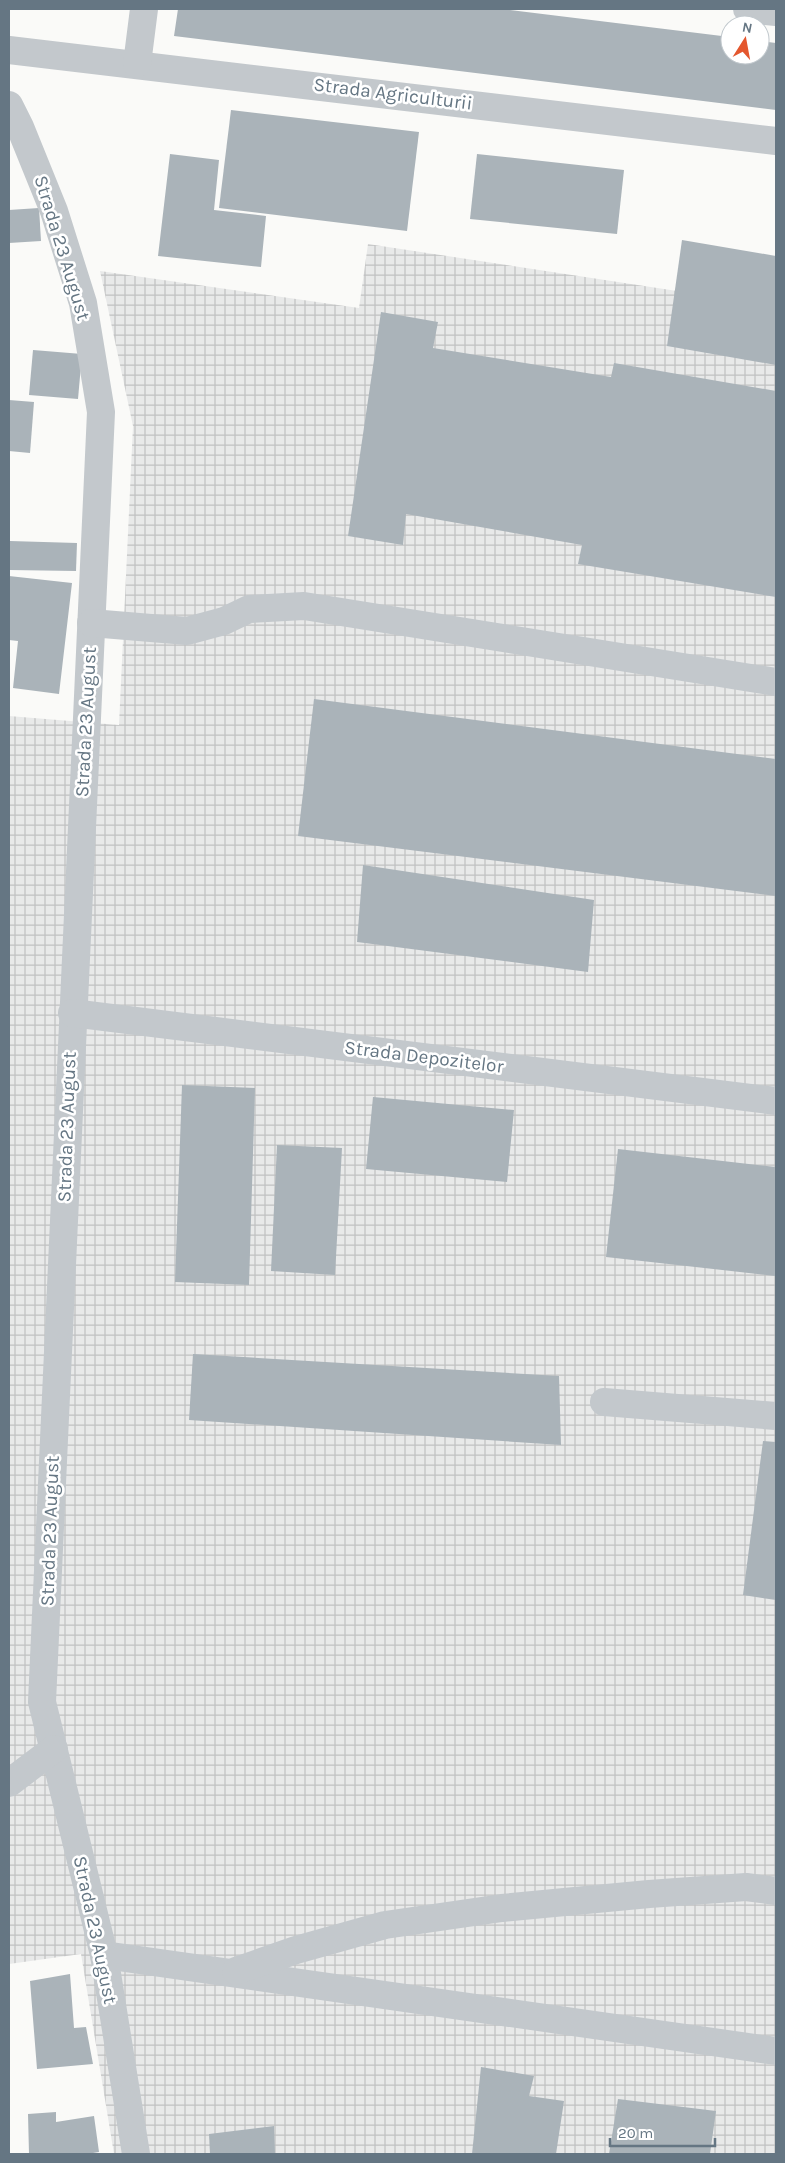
<svg xmlns="http://www.w3.org/2000/svg" width="785" height="2163" viewBox="0 0 785 2163" font-family="Karla,sans-serif">
<defs>
<pattern id="industrial-grid" width="8" height="8" patternUnits="userSpaceOnUse" patternTransform="scale(1.25)"><rect width="8" height="8" fill="#e8e9e9"/><path d="M0 4h8M4 0v8" fill="none" stroke="#c0c1c2"/></pattern>
</defs>
<rect width="100%" height="100%" fill="#fafaf8"/>
<path fill="url(#industrial-grid)" d="M368 244 776 306V2154H114L81 1954 9 1964V716L119 725 133 426 100 271 359 308Z"/>
<g fill="#aab3b9">
<path d="M178 9H501L730 37V55H760V41L776 43V110L174 36Z"/>
<path d="M231 110 419 132 407 231 219 208Z"/>
<path d="M170 154 219 160 214 210 266 216 261 267 158 256Z"/>
<path d="M477 154 624 170 617 234 470 219Z"/>
<path d="M39 208 41 241 9 243V210Z"/>
<path d="M682 240 776 256V365L667 346Z"/>
<path d="M381 312 438 322 433 348 611 377 614 363 776 391V597L578 564 582 545 406 514 403 545 348 536Z"/>
<path d="M33 350 82 354 78 399 29 395Z"/>
<path d="M9 400 34 402 30 453 9 451Z"/>
<path d="M10 541 77 543 76 571 9 570Z"/>
<path d="M9 576 72 583 59 694 13 688 18 641 9 640Z"/>
<path d="M314 699 776 759V896L298 836Z"/>
<path d="M363 865 594 900 588 972 357 942Z"/>
<path d="M182 1085 255 1088 249 1285 175 1282Z"/>
<path d="M373 1097 514 1110 507 1182 366 1169Z"/>
<path d="M277 1145 342 1148 335 1275 271 1271Z"/>
<path d="M618 1149 776 1167V1276L606 1257Z"/>
<path d="M193 1354 559 1376 561 1445 189 1420Z"/>
<path d="M763 1441 776 1442V1600L743 1595Z"/>
<path d="M70 1974 74 2028 86 2027 93 2064 37 2069 30 1981Z"/>
<path d="M481 2067 534 2076 529 2096 564 2101 556 2154H472Z"/>
<path d="M618 2099 716 2111 710 2154H609Z"/>
<path d="M56 2112V2122L94 2116 99 2152 87 2154H29L28 2114Z"/>
<path d="M274 2126 275 2154H210L209 2134Z"/>
</g>
<g fill="none" stroke-linecap="round" stroke-linejoin="round">
<g stroke="#c3c8cc" stroke-width="28">
<path d="M747 9 776 12"/>
<path d="M9 50 776 141"/>
<path d="M137 64 144 9"/>
<path d="M9 105 20 127 54 211 83 303 101 412 42 1702 104 1955 136 2154"/>
<path d="M91 623 187 631 224 621 249 609 304 606 776 682"/>
<path d="M72 1013 776 1101"/>
<path d="M604 1402 776 1416"/>
<path d="M9 1783 54 1749"/>
<path d="M104 1955 776 2051"/>
<path d="M236 1971 296 1950 385 1925 502 1908 649 1894 746 1887 776 1891"/>
</g>
</g>
<g text-anchor="middle" dominant-baseline="central" stroke-width="5" stroke-linejoin="round" paint-order="stroke">
<g font-size="19" fill="#657683" stroke="#fff">
<text transform="translate(393 94) rotate(7)">Strada Agriculturii</text>
<text transform="translate(62 248) rotate(73)">Strada 23 August</text>
<text transform="translate(86 722) rotate(-87)">Strada 23 August</text>
<text transform="translate(424 1057) rotate(7)">Strada Depozitelor</text>
<text transform="translate(67 1127) rotate(-88)">Strada 23 August</text>
<text transform="translate(50 1531) rotate(-88)">Strada 23 August</text>
<text transform="translate(95 1930) rotate(78)">Strada 23 August</text>
</g>
</g>
<rect width="785" height="2163" fill="none" stroke="#657683" stroke-width="20"/>
<g transform="translate(745 40) rotate(11)"><circle r="24" fill="#ffffff" stroke="#c1c8cd"/>
<path d="M0-4L9 19L0 12L-9 19Z" fill="#e4572e"/>
<text y="-8" font-size="14" font-weight="bold" text-anchor="middle" fill="#657683">N</text>
</g>
<path d="M610 2138v8h105v-8" fill="none" stroke="#657683" stroke-width="2.5"/>
<text x="618" y="2138" font-size="15" fill="#657683" stroke="#ffffff" stroke-width="4" paint-order="stroke">20 m</text>
</svg>
